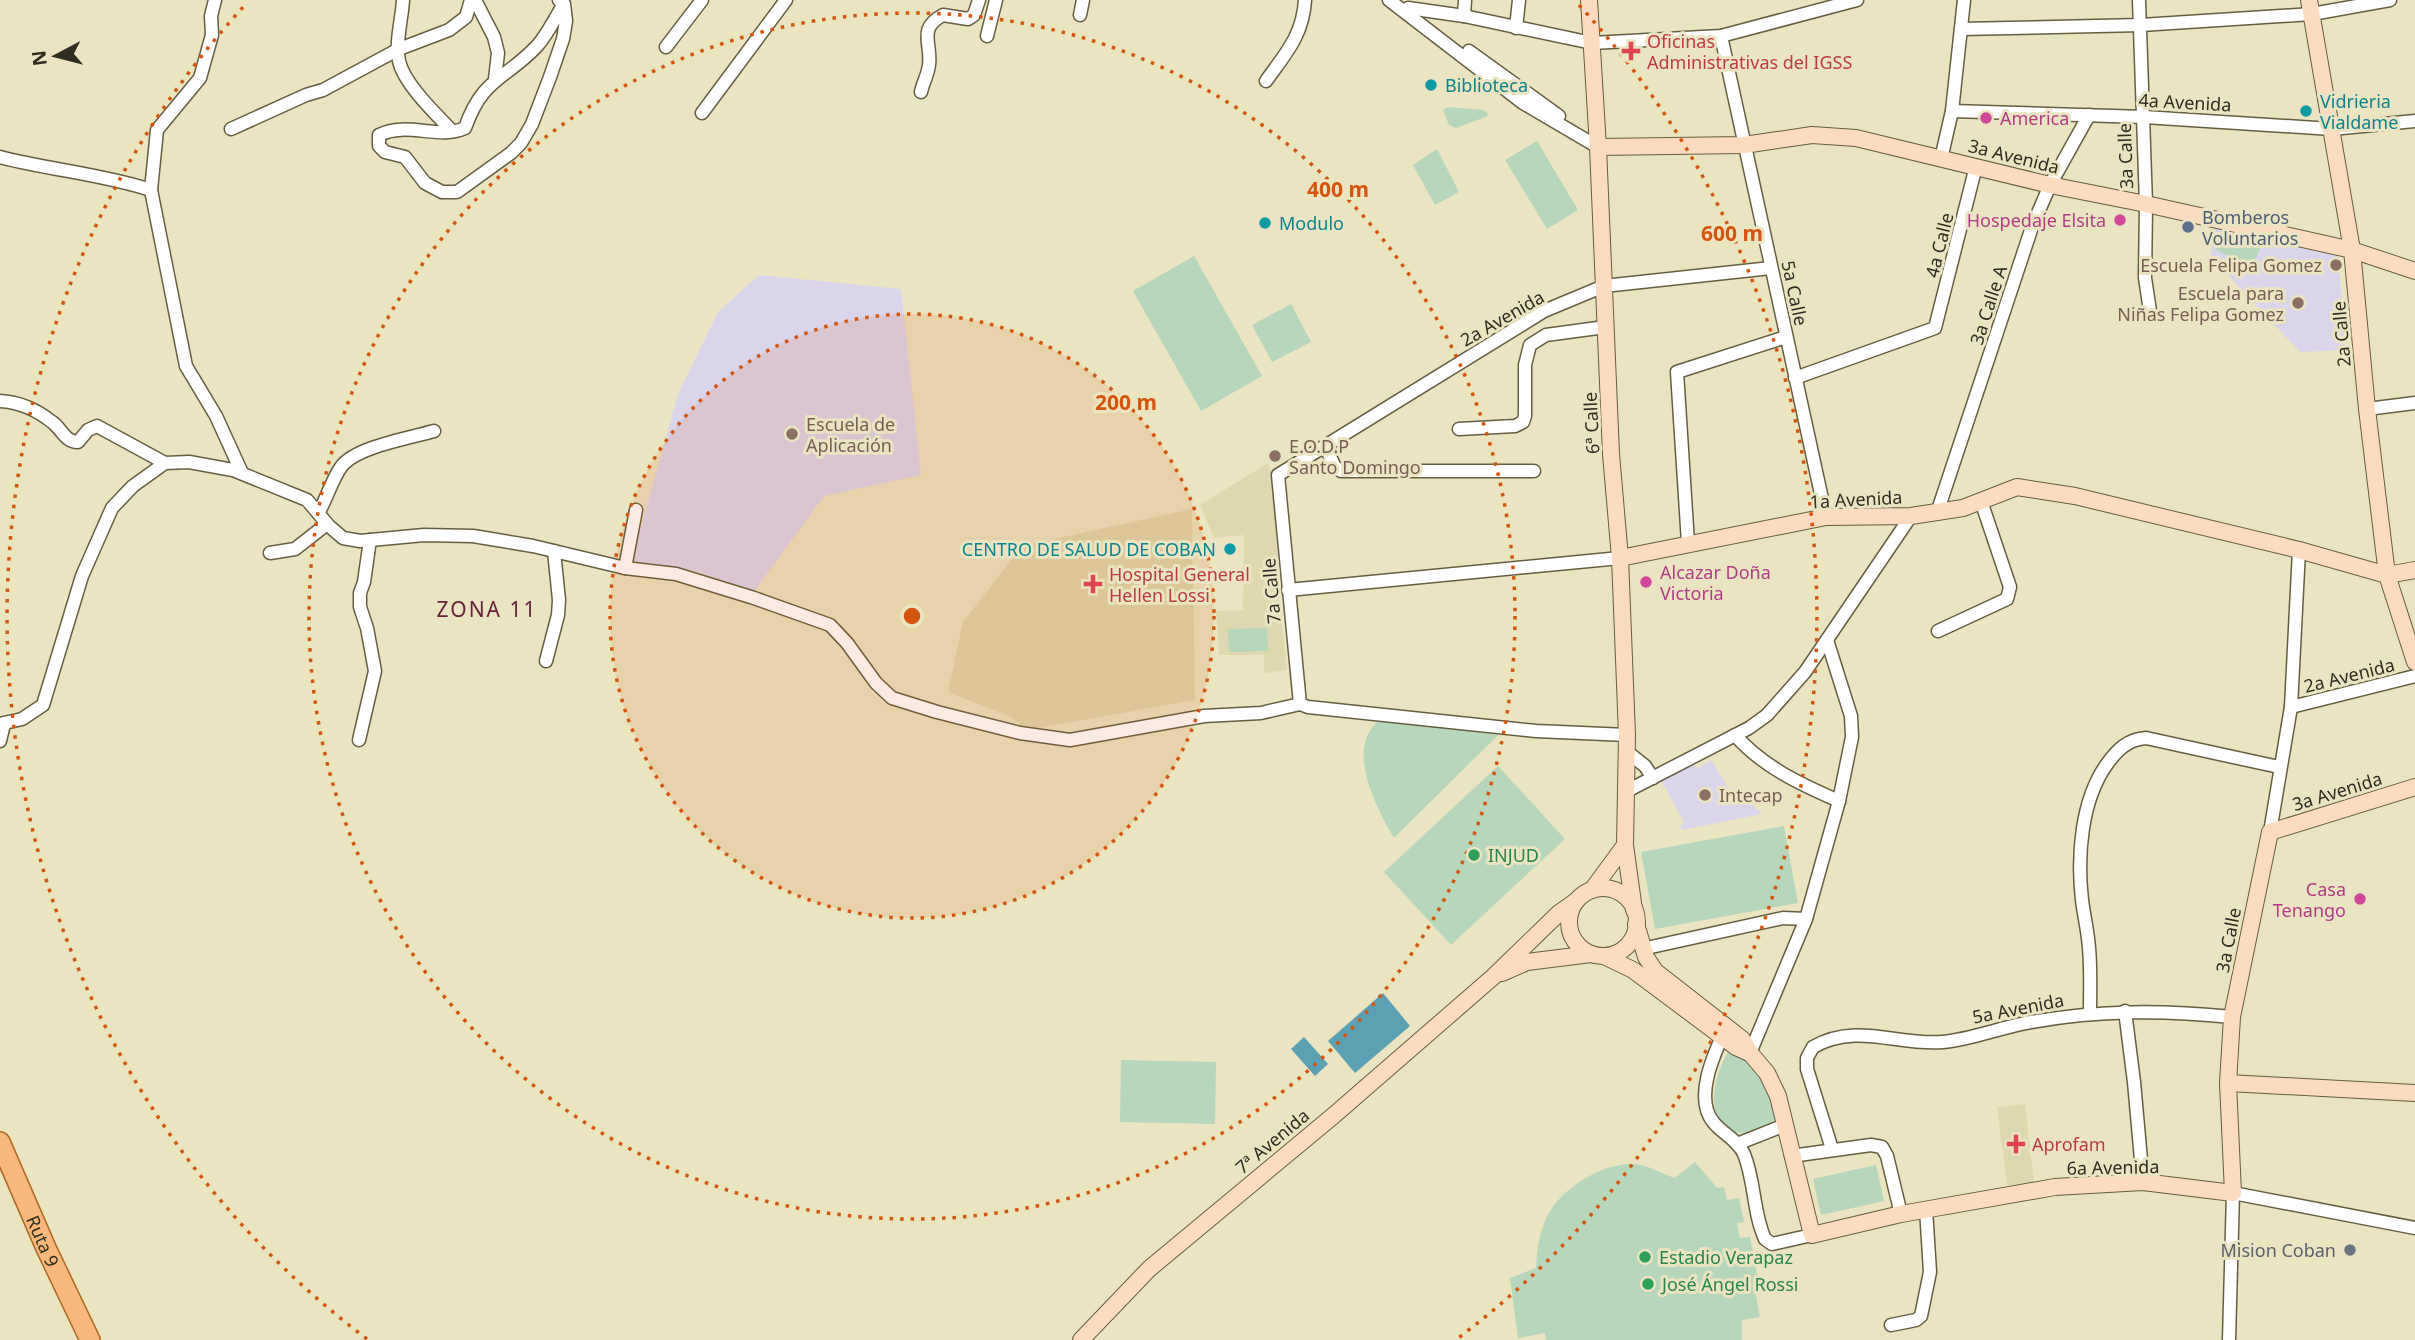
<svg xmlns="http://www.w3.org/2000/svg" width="2415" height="1340" viewBox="0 0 2415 1340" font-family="'Noto Sans',sans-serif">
<rect width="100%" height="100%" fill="#eae4c1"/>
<g fill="#dfd8ae">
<path d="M1268 463 1274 477 1279 598 1287 670 1264 673V655H1219L1216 611 1243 610 1244 535 1214 538 1200 505Z"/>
<path d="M1192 509 1195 700 1027 730 1009 716 948 692 963 622 1022 546Z"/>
<path d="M2025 1104 2034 1182 2007 1185 1997 1107Z"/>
</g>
<g fill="#dbd5eb">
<path d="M2215 225 2338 256 2346 350 2300 352 2210 256Z"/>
<path d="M759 275 901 289 921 475 824 496 754 591 692 570 632 561 678 394 718 312Z"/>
<path d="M1711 760 1729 789 1733 788 1736 793H1740L1762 814 1682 830 1680 826 1684 822 1661 780 1690 766 1694 765 1698 768Z"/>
</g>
<g fill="#b7d7bb">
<path d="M1448 107 1483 110 1487 112 1488 116 1456 128 1449 125 1443 110Z"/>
<path d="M1537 141 1578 210 1547 229 1505 160Z"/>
<path d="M1437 149 1459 192 1435 205 1413 165Z"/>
<path d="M2225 230 2261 246 2252 269 2215 249Z"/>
<path d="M1194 256 1262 376 1201 411 1133 291Z"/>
<path d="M1291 304 1311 342 1272 362 1252 325Z"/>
<path d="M1267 628 1268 651 1229 652 1228 629Z"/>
<path d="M1380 720 1498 735 1394 838C1376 808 1344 746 1380 720Z"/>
<path d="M1498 766 1565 839 1451 945 1384 872Z"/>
<path d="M1784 826 1798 903 1655 929 1641 852Z"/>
<path d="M1728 1052C1762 1063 1768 1086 1777 1118 1754 1141 1714 1139 1714 1100 1714 1083 1720 1066 1728 1052Z"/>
<path d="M1121 1060 1216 1062 1215 1124 1120 1122Z"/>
<path d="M1695 1162 1717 1188 1724 1187 1727 1200 1739 1198 1744 1222 1737 1223 1740 1238 1750 1237 1759 1284 1754 1286 1760 1317 1742 1320V1340H1546L1545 1333 1518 1338 1510 1278 1536 1268C1537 1250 1539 1231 1548 1215 1561 1188 1604 1162 1634 1164 1649 1165 1661 1174 1675 1178Z"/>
<path d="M1876 1165 1884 1201 1821 1215 1813 1179Z"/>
</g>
<g fill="#5ca0b4">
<path d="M1383 993 1410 1026 1355 1073 1328 1041Z"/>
<path d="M1304 1037 1328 1064 1315 1076 1291 1049Z"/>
</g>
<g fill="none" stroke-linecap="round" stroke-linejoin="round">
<g stroke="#655f40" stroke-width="15">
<g id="street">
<path d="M403 0C402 19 395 42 399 61 404 84 436 114 452 131"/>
<path d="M475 0 494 37 498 53 495 79"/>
<path d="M559 0 564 4 566 21 563 39 550 77 532 124 521 143 511 153 457 192H442L425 183 405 157 385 152 379 146V135C407 121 439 140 465 128 483 77 505 80 537 46 547 35 555 18 564 4"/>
<path d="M1389 0 1523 103 1598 147"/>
<path d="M2139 0 2146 204 2145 278 2150 311"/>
<path d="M1408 8 1464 16 1592 43 1721 36 1857 0"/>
<path d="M1080 15 1083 0"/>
<path d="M1464 16 1465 0"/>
<path d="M1516 28 1519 0"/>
<path d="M1961 29 2141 25 2312 14 2390 0"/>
<path d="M987 36 996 0"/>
<path d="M1721 36 1826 517"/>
<path d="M666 47 702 0"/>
<path d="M1469 51 1559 116"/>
<path d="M1266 81C1286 53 1303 35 1305 0"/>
<path d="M921 92C923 83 928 74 929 65 932 43 917 29 943 15L968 19 974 15 979 0"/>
<path d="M1952 111 2144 117 2332 129 2415 121"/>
<path d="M702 113 786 0"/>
<path d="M231 129 306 95 323 90 399 49 449 30 466 17 471 0"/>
<path d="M0 157C50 170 102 174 151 190L186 366 216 416 242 473"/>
<path d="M1941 159 1952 111 1964 0"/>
<path d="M151 190 157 130 200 78 212 35 211 16 215 0"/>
<path d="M1795 378 1935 328 1976 166"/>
<path d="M0 401C19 402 37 410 52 422 62 429 65 442 78 442L88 430 97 426 165 463"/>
<path d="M2367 409 2415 403"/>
<path d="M1459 429 1515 426 1523 422 1525 416V365L1530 345 1546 335 1605 327"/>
<path d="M1325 446 1335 467 1341 471H1534"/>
<path d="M319 512C326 499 333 478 341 467 355 447 410 438 434 431"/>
<path d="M1937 513 2032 227 2050 185 2089 115"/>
<path d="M1688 543 1677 372 1786 337"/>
<path d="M270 553 295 549 327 524"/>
<path d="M625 568 636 510"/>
<path d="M1288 590 1620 558"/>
<path d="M1938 631 2007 599 2010 587 1981 501"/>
<path d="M546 661 558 615 559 600 554 551"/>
<path d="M1300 704 1278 475 1544 311 1604 286 1771 268"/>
<path d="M2291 707 2415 676"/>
<path d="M0 724 22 719 43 705 82 576 112 508 133 486 165 463 189 462 233 470 307 500 329 526 343 538 360 541 424 535 473 536 533 546 625 568 676 574 754 598 830 625 847 643 876 683 892 698 937 712 1020 733 1070 740 1204 716 1261 713 1300 704 1308 707 1536 731 1627 735"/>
<path d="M1735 735C1763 767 1800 784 1839 801"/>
<path d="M359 740 375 671 367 628 360 607V593L364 582 370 540"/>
<path d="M0 741 4 724"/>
<path d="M1626 751 1645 766 1653 778"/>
<path d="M1625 792 1749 728 1767 715 1805 672 1911 516"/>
<path d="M2270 832 2291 707 2299 550"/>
<path d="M1642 949 1783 918 1806 919"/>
<path d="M2125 1011 2134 1082 2143 1182"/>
<path d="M2090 1013C2090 991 2091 969 2089 948 2088 932 2084 916 2082 900 2077 856 2081 800 2107 764 2117 750 2128 739 2146 738L2279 767"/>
<path d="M1725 1030C1714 1054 1693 1099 1714 1123 1723 1134 1738 1140 1744 1154 1755 1181 1753 1213 1765 1239L1772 1244 1812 1235"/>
<path d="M1750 1053 1806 919 1839 801 1852 737 1851 716 1827 640"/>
<path d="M1737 1144 1785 1125"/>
<path d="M1832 1149 1807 1069V1058L1813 1047C1858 1022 1897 1046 1943 1042 1972 1039 2002 1027 2031 1022 2100 1010 2162 1010 2232 1017"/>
<path d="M1791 1156 1871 1145 1882 1147 1887 1156 1901 1214"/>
<path d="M1891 1325 1916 1320 1921 1316 1930 1272 1926 1209"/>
<path d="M2229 1340 2233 1193 2415 1228"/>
</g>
</g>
<g stroke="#655f40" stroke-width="18">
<g id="secondary">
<path d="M1589 0 1598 147 1611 454 1620 558 1627 735 1625 845 1634 910"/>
<path d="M2309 0 2352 250 2367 409 2387 575 2415 662"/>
<path d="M1598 147 1744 145 1812 135 1856 138 2050 185 2146 204 2352 250 2415 271"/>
<path d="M1620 558 1826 517 1911 516 1963 508 2017 487 2075 496 2299 550 2387 575 2415 570"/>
<circle cx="1603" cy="922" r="34"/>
<path d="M1592 890 1625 845"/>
<path d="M1636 924 1646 957 1655 971 1742 1039 1750 1053 1767 1073 1778 1096 1812 1235 1901 1214 2055 1187 2143 1182 2233 1193 2228 1083 2232 1017 2270 832 2415 787"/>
<path d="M1604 956 1633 970 1736 1047 1747 1052"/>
<path d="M1502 973 1527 962 1591 954"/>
<path d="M2228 1083 2415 1093"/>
<path d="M1081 1340 1149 1269 1333 1116 1493 977 1559 913 1576 901"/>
</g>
</g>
<g stroke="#af6823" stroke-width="22">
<g id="primary">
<path id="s1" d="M0 1142 46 1248 90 1340"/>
</g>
</g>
<use href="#street" stroke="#fff" stroke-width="12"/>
<use href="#secondary" stroke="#fcdbbe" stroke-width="16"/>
<use href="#primary" stroke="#f8b77c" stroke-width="19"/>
</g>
<circle cx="912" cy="616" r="302" fill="#d6550e" fill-opacity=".12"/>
<g fill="none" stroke="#d6550e" stroke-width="3.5" stroke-dasharray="3.5 7">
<circle cx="912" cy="616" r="302"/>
<circle cx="912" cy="616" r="603"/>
<path d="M367 1339A905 905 0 0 1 245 5M1579 5A905 905 0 0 1 1457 1339"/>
</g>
<g fill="#e0444e" stroke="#eae4c1" stroke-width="2.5">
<path d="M1627.5 40.5h7v7h7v7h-7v7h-7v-7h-7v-7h7z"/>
<path d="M1089.5 573.5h7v7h7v7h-7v7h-7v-7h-7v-7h7z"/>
<path d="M2012.5 1133.5h7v7h7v7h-7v7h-7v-7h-7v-7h7z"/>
</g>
<g fill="#0f9aa8" stroke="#eae4c1" stroke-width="2.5">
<circle cx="1431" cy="85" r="7"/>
<circle cx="2306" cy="111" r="7"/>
<circle cx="1265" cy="223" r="7"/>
<circle cx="1230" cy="549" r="7"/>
</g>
<g fill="#d1479c" stroke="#eae4c1" stroke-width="2.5">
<circle cx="1986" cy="118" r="7"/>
<circle cx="2120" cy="220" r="7"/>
<circle cx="1646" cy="582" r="7"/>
<circle cx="2360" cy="899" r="7"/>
</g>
<circle fill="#5c6f8a" stroke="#eae4c1" stroke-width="2.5" cx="2188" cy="227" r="7"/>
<g fill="#8d6e63" stroke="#eae4c1" stroke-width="2.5">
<circle cx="2336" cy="265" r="7"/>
<circle cx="2298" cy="303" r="7"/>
<circle cx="792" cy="434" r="7"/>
<circle cx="1275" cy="456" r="7"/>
<circle cx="1705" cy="795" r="7"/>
</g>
<g fill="#2e9e5b" stroke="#eae4c1" stroke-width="2.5">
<circle cx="1474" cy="855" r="7"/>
<circle cx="1645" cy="1257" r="7"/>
<circle cx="1648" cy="1284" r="7"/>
</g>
<circle fill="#6b7280" stroke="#eae4c1" stroke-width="2.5" cx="2350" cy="1250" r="7"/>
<g text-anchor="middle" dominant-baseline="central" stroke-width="6" stroke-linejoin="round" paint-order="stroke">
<g font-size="18" fill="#be3a42" stroke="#eae4c1" text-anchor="start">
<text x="1647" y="41">Oficinas<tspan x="1647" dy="21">Administrativas del IGSS</tspan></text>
<text x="1109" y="574">Hospital General<tspan x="1109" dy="21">Hellen Lossi</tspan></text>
<text x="2032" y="1144">Aprofam</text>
</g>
<g font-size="18" fill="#0d838f" stroke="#eae4c1" text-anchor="start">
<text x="1445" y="85">Biblioteca</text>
<text x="2320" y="101">Vidrieria<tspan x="2320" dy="21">Vialdame</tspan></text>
<text x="1279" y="223">Modulo</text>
<text x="1216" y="549" text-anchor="end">CENTRO DE SALUD DE COBAN</text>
</g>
<g font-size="18" fill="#302e20" stroke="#eae4c1">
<text transform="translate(2185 102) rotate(3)">4a Avenida</text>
<text transform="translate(2014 156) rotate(14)">3a Avenida</text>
<text transform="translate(2125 156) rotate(-92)">3a Calle</text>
<text transform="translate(1939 245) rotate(-76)">4a Calle</text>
<text transform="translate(1795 293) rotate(78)">5a Calle</text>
<text transform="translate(1988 305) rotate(-72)">3a Calle A</text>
<text transform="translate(1502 318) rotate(-30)">2a Avenida</text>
<text transform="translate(2341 334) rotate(-95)">2a Calle</text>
<text transform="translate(1591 423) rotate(-93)">6ª Calle</text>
<text transform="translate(1856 499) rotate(-3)">1a Avenida</text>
<text transform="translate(1271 591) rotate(-95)">7a Calle</text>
<text transform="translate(2349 675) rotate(-14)">2a Avenida</text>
<text transform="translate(2337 791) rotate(-17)">3a Avenida</text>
<text transform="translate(2228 940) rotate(-79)">3a Calle</text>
<text transform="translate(2018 1008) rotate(-11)">5a Avenida</text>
<text transform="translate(1272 1141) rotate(-40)">7ª Avenida</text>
<text transform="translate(2113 1167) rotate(-1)">6a Avenida</text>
<text stroke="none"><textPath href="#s1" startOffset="108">Ruta 9</textPath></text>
</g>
<g font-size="18" fill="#b23c85" stroke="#eae4c1" text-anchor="start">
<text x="2000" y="118">America</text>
<text x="2106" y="220" text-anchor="end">Hospedaje Elsita</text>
<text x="1660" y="572">Alcazar Doña<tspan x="1660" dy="21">Victoria</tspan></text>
<text x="2346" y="889" text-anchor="end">Casa<tspan x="2346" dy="21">Tenango</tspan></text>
</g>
<g font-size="18" fill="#4e5e75" stroke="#eae4c1" text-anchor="start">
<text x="2202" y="217">Bomberos<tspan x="2202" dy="21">Voluntarios</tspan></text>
</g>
<g font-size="18" fill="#785e54" stroke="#eae4c1" text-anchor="start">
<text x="2322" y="265" text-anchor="end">Escuela Felipa Gomez</text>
<text x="2284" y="293" text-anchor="end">Escuela para<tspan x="2284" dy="21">Niñas Felipa Gomez</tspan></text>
<text x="806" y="424">Escuela de<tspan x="806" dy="21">Aplicación</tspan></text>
<text x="1289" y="446">E.O.D.P<tspan x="1289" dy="21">Santo Domingo</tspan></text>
<text x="1719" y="795">Intecap</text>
</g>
<g font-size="18" fill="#27864d" stroke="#eae4c1" text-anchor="start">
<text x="1488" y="855">INJUD</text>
<text x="1659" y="1257">Estadio Verapaz</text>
<text x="1662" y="1284">José Ángel Rossi</text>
</g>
<g font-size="18" fill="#5b616d" stroke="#eae4c1" text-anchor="end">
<text x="2336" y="1250">Mision Coban</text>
</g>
<g font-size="21" letter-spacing="2" fill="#672339" stroke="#eae4c1">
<text x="487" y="609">ZONA 11</text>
</g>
</g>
<circle cx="912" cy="616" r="10" fill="#d6550e" stroke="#eae4c1" stroke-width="3.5"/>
<g font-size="21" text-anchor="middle" font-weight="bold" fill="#d6550e" stroke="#eae4c1" stroke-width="6" stroke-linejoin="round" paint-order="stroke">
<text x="1338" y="197">400 m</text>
<text x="1732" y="241">600 m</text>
<text x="1126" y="410">200 m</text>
</g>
<g transform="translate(56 56) rotate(263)" stroke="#eae4c1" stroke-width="5" paint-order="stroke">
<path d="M0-5L12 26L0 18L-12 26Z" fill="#302e20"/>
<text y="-10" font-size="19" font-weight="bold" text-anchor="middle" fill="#302e20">N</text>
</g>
</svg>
